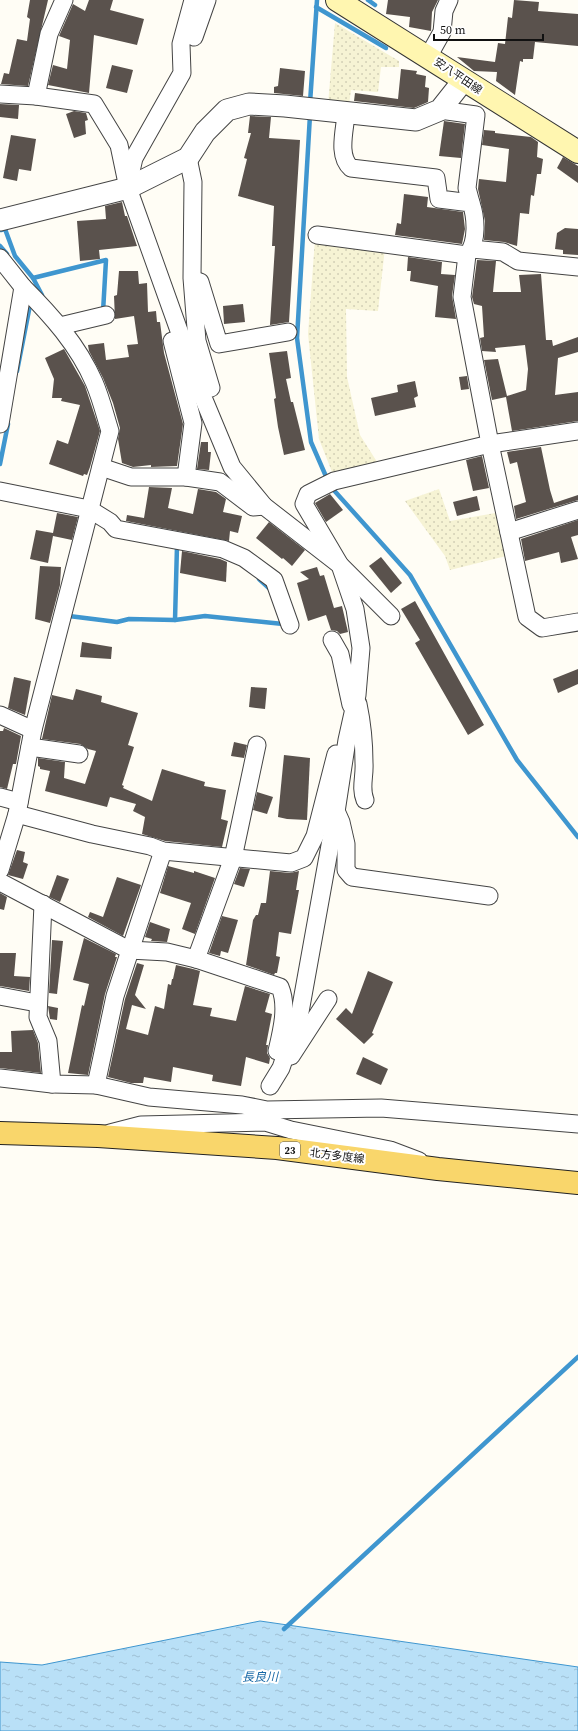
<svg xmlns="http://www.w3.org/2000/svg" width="578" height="1731" viewBox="0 0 578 1731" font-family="'Source Serif 4','Noto Sans JP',serif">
<defs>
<pattern id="farmland-dots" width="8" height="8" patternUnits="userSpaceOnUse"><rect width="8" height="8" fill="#f6f3d4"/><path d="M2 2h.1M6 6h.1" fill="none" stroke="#d2cfb5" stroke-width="1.8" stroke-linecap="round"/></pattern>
<pattern id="water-ripples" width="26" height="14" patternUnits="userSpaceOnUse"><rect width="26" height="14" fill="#b9e0f7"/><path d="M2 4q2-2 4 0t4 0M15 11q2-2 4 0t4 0" fill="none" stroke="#9ebfd3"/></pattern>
</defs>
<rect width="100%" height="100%" fill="#fffdf5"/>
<g fill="url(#farmland-dots)">
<path d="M335 23 399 61V67H381L378 92 351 90 349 105 328 104Z"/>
<path d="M315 239 385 248 378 311 346 309 347 377 360 435 379 465 334 477 319 439 308 334Z"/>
<path d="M439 489 450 521 501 512 510 555 450 570 445 556 405 501Z"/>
</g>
<path fill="url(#water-ripples)" stroke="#3f96cf" d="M260 1621 578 1667V1731H0V1662L42 1665Z"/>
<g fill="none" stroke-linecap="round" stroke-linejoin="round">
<g stroke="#3f96cf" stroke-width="4.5">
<path d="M368 0 375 5"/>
<path d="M316 7 386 48"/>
<path d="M310 103 317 0"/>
<path d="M310 115 297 338 311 442 328 481"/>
<path d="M1 230 5 229 15 256 33 278 42 295"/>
<path d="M0 246 7 254"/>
<path d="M33 278 106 260 103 312"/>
<path d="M17 371 31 300"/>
<path d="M0 464 8 424"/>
<path d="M331 487 410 575 517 760 578 837"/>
<path d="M259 579 271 590"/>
<path d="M68 618 69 616 117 622 129 619 175 620 205 616 283 624 282 622"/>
<path d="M175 620 177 546"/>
<path d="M284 1629 578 1357"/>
</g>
</g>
<g fill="#5a524d">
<path d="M30 0H48L28 86 1 84 4 73 9 74 17 39 27 41 30 19 27 17Z"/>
<path d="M89 0H113L110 10 144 19 137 45 94 35 89 93 48 85 53 65 67 69 70 40 59 36 73 4 85 11Z"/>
<path d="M388 0H438L432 12 431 31 409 27 410 17 386 14Z"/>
<path d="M514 0 539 2 538 11 578 14V46L535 42 533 59H523V62L520 61 515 95 496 81 497 72 474 71 457 57 495 62 498 43 505 44 508 17 512 18Z"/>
<path d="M112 65 133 70 127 93 106 88Z"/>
<path d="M280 68 305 71 303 96 274 93V87L278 86Z"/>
<path d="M401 69 417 71 416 74 426 76 425 87 429 88 428 102 414 108 354 101 355 93 398 99Z"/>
<path d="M0 104 19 105 18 119 0 117Z"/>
<path d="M74 111 86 113 88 120 85 121 86 134 74 138 66 114Z"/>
<path d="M250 116 271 117 269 138 300 140 289 322 270 325 275 246H272L274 206 238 196 247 159 244 158 251 133H248Z"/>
<path d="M444 121 465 124 461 158 439 156Z"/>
<path d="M484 130 495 131V133L531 137 538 142 537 157 543 159 541 174H537L534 196 531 195 529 214 520 213 517 246 504 242 484 240 485 221 478 189 479 179 506 182 509 149 482 145Z"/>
<path d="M11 135 36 139 31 171 19 169 17 181 3 178Z"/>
<path d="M563 157 578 166V183L557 168Z"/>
<path d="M404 194 428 197 427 207 463 212 465 229 462 244 395 235 397 223 401 224Z"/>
<path d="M122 202 125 216H127L137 246 99 250 100 259 80 261 77 221 106 219 105 206Z"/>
<path d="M565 228 578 229V255L563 254V250L555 249 557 233Z"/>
<path d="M408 257 442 262 441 274 455 275 452 296 456 319 435 317 438 286 410 281 411 271H407Z"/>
<path d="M477 260 496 261 493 292H521L519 275 541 274 546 340H552L553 346 578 337V352L558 358 555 395 578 392V421L512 431 506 397 492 400 484 360 498 359 507 396 526 390 528 369 525 345 495 348 496 352 482 351 480 338 484 337 482 306 474 304 472 297Z"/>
<path d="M119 271H138L139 284 147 283 148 312 156 311 157 322H160L164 353 183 424 177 466 151 467V465L133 467 122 463 118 439 120 428 113 403 103 378 89 351 88 345 104 343 106 360 129 357 127 345 138 344 134 316 115 319 114 296 117 295Z"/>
<path d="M243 304 245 322 224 324 223 306Z"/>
<path d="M64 349 85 386 100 431 90 467 87 475 84 474 83 476 49 464 57 440 68 444 80 405 61 401 62 398H52L54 379 45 358Z"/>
<path d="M287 351 291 378 286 379 291 402H293L305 450 284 455 278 427 274 399 276 398 269 353Z"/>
<path d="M467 376 469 389 461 390 459 377Z"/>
<path d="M415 381 418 396 414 398 416 407 375 416 371 398 398 392 397 385Z"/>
<path d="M201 442H208V452H211L209 470 197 469Z"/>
<path d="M541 447 550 490 554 503 578 495V500L516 519 514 506 526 502 517 462 510 464 507 452Z"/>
<path d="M482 456 489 488 473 491 466 460Z"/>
<path d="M149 487 172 488 168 508 193 514 198 489 216 492 226 499 223 512 242 516 238 533 230 531 229 541 126 521 127 515 144 518Z"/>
<path d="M330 494 343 510 326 522 315 503Z"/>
<path d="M477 496 480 510 457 516 453 502Z"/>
<path d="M57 513 78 517 72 540 53 536 48 563 30 559 36 530 53 533Z"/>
<path d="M578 520V535L571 537 578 559 561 563 559 552 525 561 521 539Z"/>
<path d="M269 522 305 550 292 566 283 558 282 559 256 538Z"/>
<path d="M182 551 220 559 227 562 226 582 180 573Z"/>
<path d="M381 557 402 583 391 593 369 566Z"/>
<path d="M40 566 61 567 60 585 50 623 35 619Z"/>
<path d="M317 567 320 576 324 575 334 608 342 606 348 632 340 634 337 631 331 630 326 615 308 621 297 583 309 579 300 572Z"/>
<path d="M415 601 484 725 468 735 415 643 420 640 401 609Z"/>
<path d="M82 642 112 647 111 659 80 657Z"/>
<path d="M578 669V684L558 693 553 679Z"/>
<path d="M14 677 31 681 25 715 8 708Z"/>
<path d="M251 687 267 688 265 709 249 707Z"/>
<path d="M76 689 102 696 101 702 138 713 128 745 134 747 122 785 124 786 123 788 152 801 162 769 205 782 204 786 226 790 221 819 228 821 222 847 165 841 142 834 145 817 133 811 136 804 110 797 107 807 45 791 50 771 40 769V767L38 766V758L65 762 64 778 85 784 96 751 88 749 80 744 42 739 52 695 73 700Z"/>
<path d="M4 728 21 736 16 764H13L7 789 0 787V731H3Z"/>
<path d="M234 742 247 745 244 758 231 756Z"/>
<path d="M284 755 310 758 307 820 287 819 278 817Z"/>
<path d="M257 792 273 797 267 814 253 810Z"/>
<path d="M17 850 25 852 23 862 28 864 23 879 8 875Z"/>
<path d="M168 866 194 873V871L215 878 195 934 182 929 191 903 160 893Z"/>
<path d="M240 868 250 869 244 887 234 884Z"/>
<path d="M270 871 290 873 299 871 296 890H299L291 934 279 932 276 956 280 957 277 973H275L274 975 246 965 253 920 256 915H258L261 903H266Z"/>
<path d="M57 875 69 879 60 902 49 897Z"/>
<path d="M117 877 141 885 123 936 88 917 90 912 103 917Z"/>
<path d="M0 893 7 897 4 910 0 909Z"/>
<path d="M222 916 238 920 228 953 221 951 220 956 209 953Z"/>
<path d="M150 922 170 929 167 942 151 941 152 939 145 937Z"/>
<path d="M84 938 116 954 115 957H117L105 994 88 1075 68 1073 82 1005 84 1006 89 984 73 980Z"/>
<path d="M52 940 63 941 57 994 49 993Z"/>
<path d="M0 953H16L14 976 30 977 29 991 0 986Z"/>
<path d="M137 963 144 965 135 995 146 1009 132 1005 126 1029 148 1035 155 1006 164 1009 168 984 171 985 172 979H173L176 965 193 969 200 971 193 1005 212 1008 210 1016 236 1021 245 986 270 994 265 1012 272 1014 266 1045H268L267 1053 270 1058 269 1064 246 1057 241 1086 212 1081 213 1075 173 1067 171 1082 144 1077 143 1083H131L108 1077 125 999Z"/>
<path d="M368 971 393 982 372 1033 374 1034 364 1044 336 1019 346 1008 352 1014Z"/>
<path d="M48 1006 58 1008 57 1020 50 1019Z"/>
<path d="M33 1030 38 1043 41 1073 0 1068V1052H12L11 1031Z"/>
<path d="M363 1057 388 1069 381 1085 356 1074Z"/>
</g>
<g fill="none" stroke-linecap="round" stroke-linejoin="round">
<g stroke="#444" stroke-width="19">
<g id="minor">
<path d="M194 37 207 0"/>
<path d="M428 57 442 32 444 11 449 0"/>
<path d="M0 94 36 96 94 104 119 145 128 188 202 395 232 467 264 506 340 565 355 609 361 648 357 695 347 740 336 812 300 1012 281 1068 270 1086"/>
<path d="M36 96 49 34 64 0"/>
<path d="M440 110 476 115 467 188 471 203"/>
<path d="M346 114C345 130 337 156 351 168L436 178 439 199 471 203C476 217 478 242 467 255L462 297 490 444 527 617 542 628 578 622"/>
<path d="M188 158 193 182 192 278 197 341 211 388"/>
<path d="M129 180 134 158 182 73 181 44 193 0"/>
<path d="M317 235 467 255"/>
<path d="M472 249 503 252 518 261 578 267"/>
<path d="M0 258 23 287 0 424"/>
<path d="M197 281 200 282 219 344 288 332"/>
<path d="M60 326 106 315"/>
<path d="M172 341 193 423 186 477"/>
<path d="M101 467 131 477H186L220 482 253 507 264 506"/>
<path d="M0 491 89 509 110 522 116 529 223 549 244 558 274 580 290 625"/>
<path d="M509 532 578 510"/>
<path d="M391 616 340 565 304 504 308 494 334 481 490 444 578 431"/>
<path d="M332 640 340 654 351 705"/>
<path d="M358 704C362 723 364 743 364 763 365 776 360 788 365 800"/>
<path d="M0 715 33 730"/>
<path d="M30 747 79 754"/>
<path d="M0 797 19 802"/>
<path d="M337 813 341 822 346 844V870L352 877 489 896"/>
<path d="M17 814 92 834 150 846 163 851 291 863 304 858 315 836 336 754"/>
<path d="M0 870 17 814 33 730 110 431C105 415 101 398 94 382 78 345 51 315 23 287"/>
<path d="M0 882 129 950 167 952 196 959 280 987C288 1006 282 1030 277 1051"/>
<path d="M43 904 38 1017 48 1041 52 1084"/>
<path d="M196 959 233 858 257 745"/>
<path d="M0 996 37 1003"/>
<path d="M291 1056 328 999"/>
<path d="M0 1078 52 1084 96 1085 149 1097 242 1105 267 1110 381 1108 578 1124"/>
<path d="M96 1085 115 996 163 851"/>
<path d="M110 1133 141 1125 265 1122 291 1130 390 1150 419 1161"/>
</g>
</g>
<g stroke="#444" stroke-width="23">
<path id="tertiary" d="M0 220 128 188 188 158 205 132 227 110 249 104 285 106 416 120 440 110 463 81"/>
</g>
<g stroke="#333" stroke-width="24">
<path id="secondary" d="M337 0 578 152"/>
</g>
<g stroke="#222" stroke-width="24">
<path id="primary" d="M0 1133 98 1136 277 1148 438 1169 578 1183"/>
</g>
<use href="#minor" stroke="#fff" stroke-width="17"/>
<use href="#tertiary" stroke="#fff" stroke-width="21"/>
<use href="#secondary" stroke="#fff6b0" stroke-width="22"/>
<use href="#primary" stroke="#f9d66b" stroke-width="22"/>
</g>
<g text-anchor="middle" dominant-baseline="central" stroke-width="4" stroke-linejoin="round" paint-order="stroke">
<rect fill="#fff" stroke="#585858" stroke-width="1" x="280" y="1142" width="20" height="16" rx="3"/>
<g font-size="10" font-weight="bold" fill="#111">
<text x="290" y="1150">23</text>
</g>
<g font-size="11" fill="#111" stroke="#fff">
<text transform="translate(458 76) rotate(34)">安八平田線</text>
<text transform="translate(337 1156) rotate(7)">北方多度線</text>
</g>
<g font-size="12" font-style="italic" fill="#1768a6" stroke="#fff">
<text x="260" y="1677">長良川</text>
</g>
</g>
<path d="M434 34v6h109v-6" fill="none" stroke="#111111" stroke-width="2"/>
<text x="440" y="34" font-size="12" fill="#111111" stroke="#ffffff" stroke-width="3" paint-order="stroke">50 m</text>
</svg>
